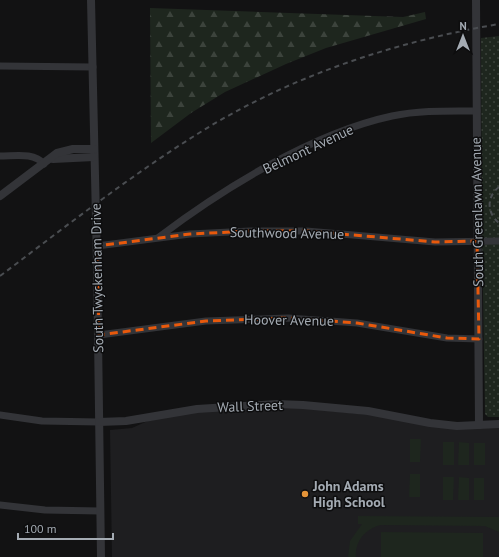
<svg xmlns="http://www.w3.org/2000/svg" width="499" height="557" viewBox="0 0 499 557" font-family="'PT Sans',sans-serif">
<defs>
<pattern id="green-dots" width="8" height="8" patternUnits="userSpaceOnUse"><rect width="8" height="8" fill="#1e261e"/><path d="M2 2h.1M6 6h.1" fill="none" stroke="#3c433c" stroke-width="1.8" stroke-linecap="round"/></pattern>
<pattern id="forest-firs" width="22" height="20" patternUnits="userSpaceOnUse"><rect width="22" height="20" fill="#1e261e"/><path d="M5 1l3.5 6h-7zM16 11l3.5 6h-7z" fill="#3c433c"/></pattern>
</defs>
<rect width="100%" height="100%" fill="#121213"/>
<path fill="#1e1e20" d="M280 408H300L499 428V557H112L110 430 132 428 150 420 183 414 230 409Z"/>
<path fill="url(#green-dots)" d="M499 36V417H488L485 414 482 236 481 38Z"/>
<path fill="url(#forest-firs)" d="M150 8 403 17 425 12 426 19 326 48 286 64 225 92 191 113 151 143Z"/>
<g fill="#1e261e">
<path d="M410 439H421L420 462H410Z"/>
<rect x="443" y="442" width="11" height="23"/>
<path d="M459 442 469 443V465H458Z"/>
<rect x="474" y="443" width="11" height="22"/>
<path d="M410 474H420V497H409Z"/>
<path d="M443 477H454L453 500H443Z"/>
<path d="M459 477 469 478V500H458Z"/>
<rect x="474" y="478" width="10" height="22"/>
<path d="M358 516 499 517V532L485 526 381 525C365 529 355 541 356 557H348L350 541 362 524H358Z"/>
<path d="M381 532 483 533V557H381Z"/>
</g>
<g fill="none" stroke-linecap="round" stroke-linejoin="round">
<g stroke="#333438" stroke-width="7">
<path d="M0 66 93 67"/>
<path d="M0 156C15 156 34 152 44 164"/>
<path d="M159 237C222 189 313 133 392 116 420 110 448 111 477 111"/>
<path d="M97 246 190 234 250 231H306L435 242 499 241"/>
<path d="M99 335 206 321 288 318 357 323 447 338 479 339"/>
<path d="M0 415 42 421 99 422"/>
<path d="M0 505 45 510 100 511"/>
</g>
<g stroke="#333438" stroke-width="8">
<path d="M91 0 97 263 101 557"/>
<path d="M476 0 479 425"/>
<path d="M53 159 94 157"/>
<path d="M0 196 57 153 73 149H94"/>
<path d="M99 422 126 421 197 409 277 404 303 405 368 411 430 423 457 426 499 424"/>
</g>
<g stroke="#4a4d51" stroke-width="2" stroke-dasharray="5 4" stroke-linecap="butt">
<path d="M499 187C486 197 487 213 499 223"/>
<path d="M0 276C65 227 130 176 199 133 290 76 394 42 499 24"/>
</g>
</g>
<path fill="none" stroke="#e8590c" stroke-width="3" stroke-dasharray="8 5" stroke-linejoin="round" d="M250 231H306L435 242 477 241 479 339 447 338 357 323 288 318 206 321 99 335 97 246 190 234Z"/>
<circle fill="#e59438" stroke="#0d0d0e" stroke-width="1.5" cx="305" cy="494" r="4"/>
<g text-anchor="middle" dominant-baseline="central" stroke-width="3" stroke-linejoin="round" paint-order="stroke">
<g font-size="14" fill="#a4abb3" stroke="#0d0d0e">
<text transform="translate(308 149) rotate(-25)">Belmont Avenue</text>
<text transform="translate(477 212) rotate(-91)">South Greenlawn Avenue</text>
<text transform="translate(287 233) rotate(1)">Southwood Avenue</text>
<text transform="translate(97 278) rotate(-91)">South Twyckenham Drive</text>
<text transform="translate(289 320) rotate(1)">Hoover Avenue</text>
<text transform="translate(250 406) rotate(-2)">Wall Street</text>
</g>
<g font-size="14" font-weight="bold" fill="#a4abb3" stroke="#0d0d0e" text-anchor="start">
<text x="313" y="486">John Adams<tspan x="313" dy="16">High School</tspan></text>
</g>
</g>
<g transform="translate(463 36)" stroke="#0d0d0e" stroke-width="3" paint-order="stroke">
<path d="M0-3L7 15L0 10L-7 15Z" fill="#a4abb3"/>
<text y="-6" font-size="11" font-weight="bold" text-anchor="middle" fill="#a4abb3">N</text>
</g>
<path d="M18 533v6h95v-6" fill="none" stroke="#a4abb3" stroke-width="2"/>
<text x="24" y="533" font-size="12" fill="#a4abb3" stroke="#0d0d0e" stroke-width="3" paint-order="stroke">100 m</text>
</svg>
